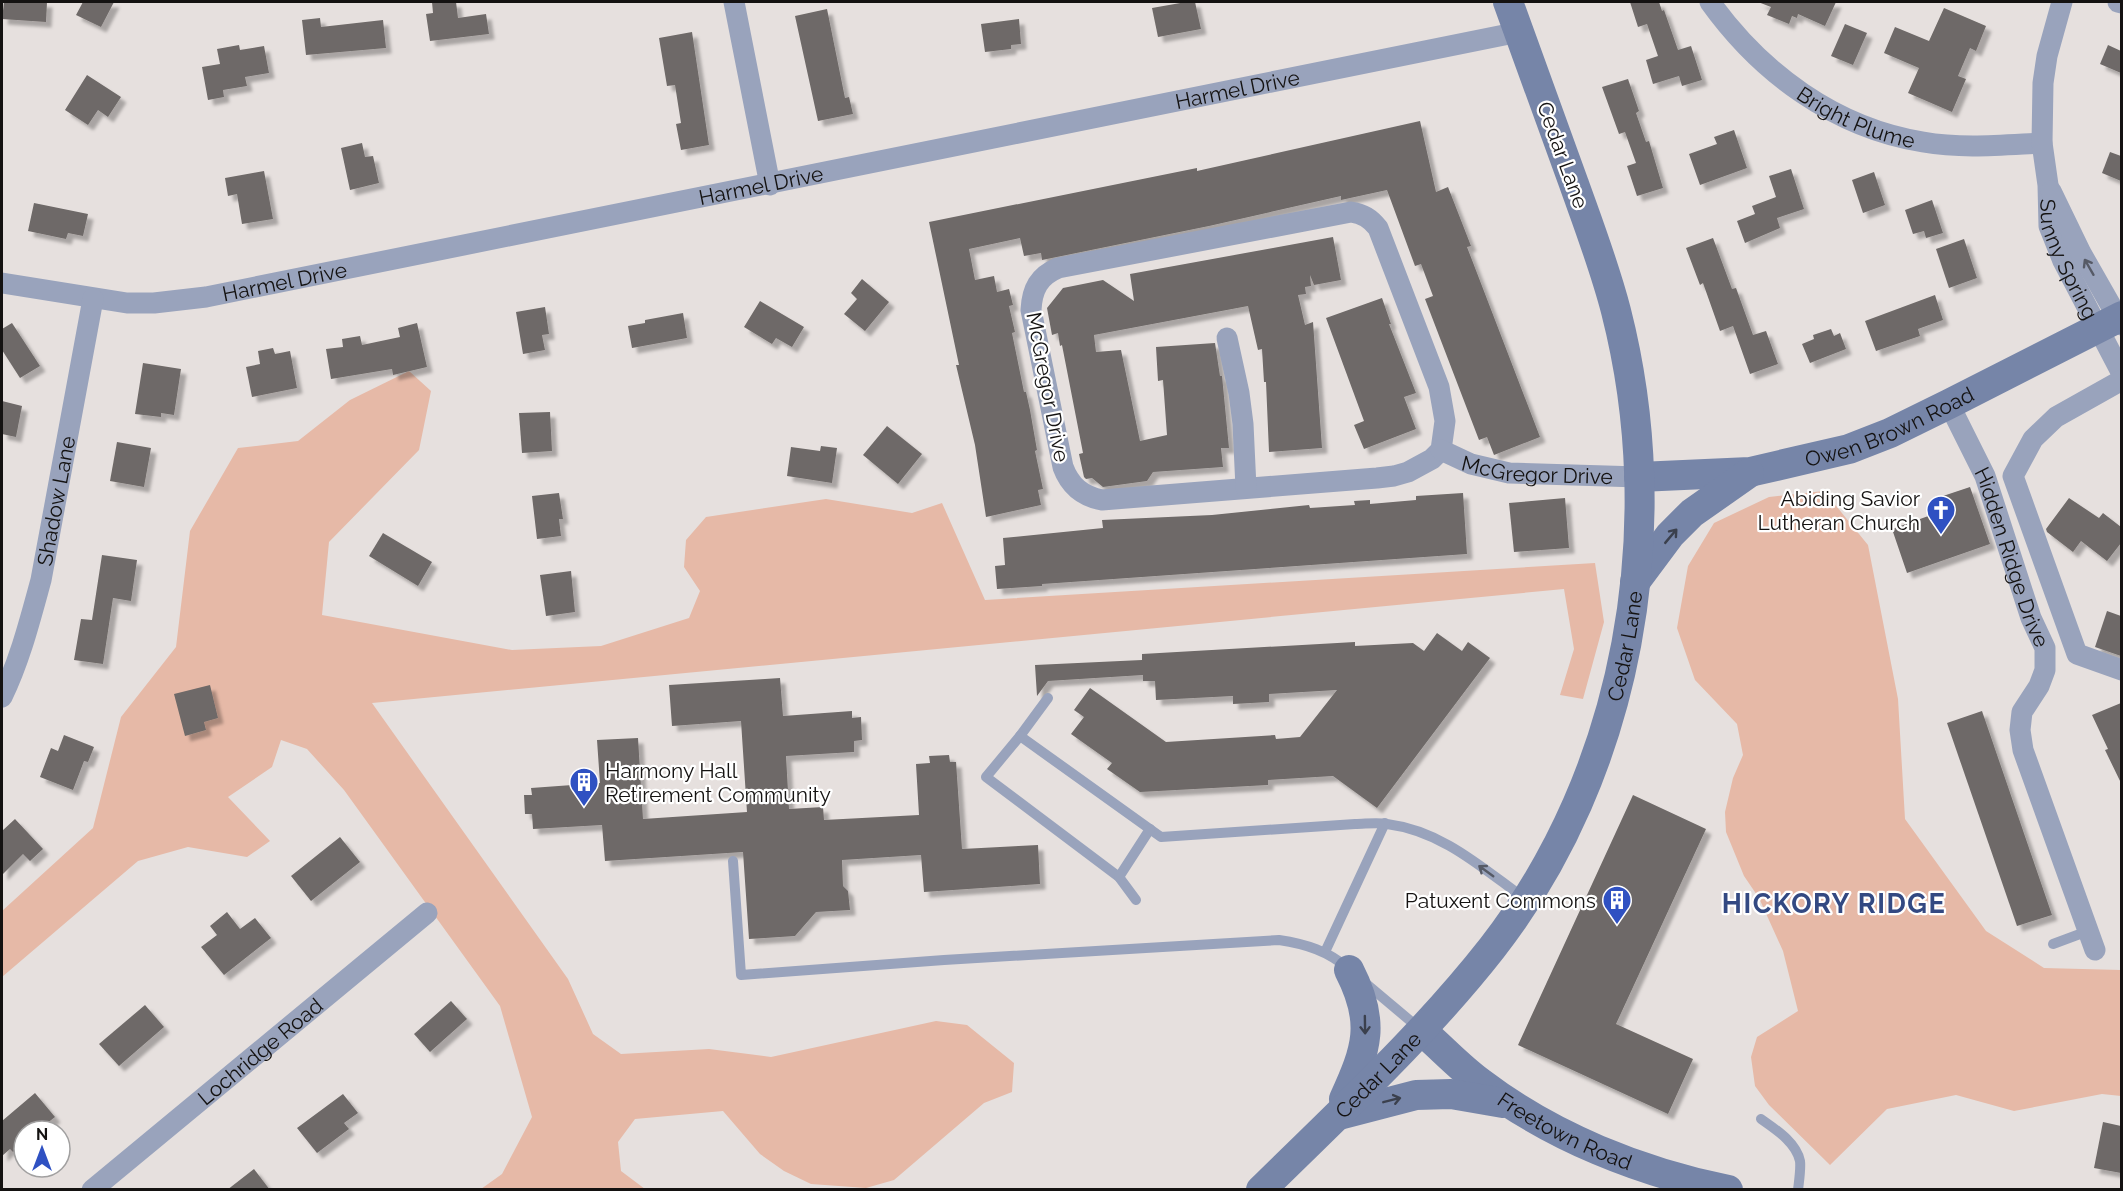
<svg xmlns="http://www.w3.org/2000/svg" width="2123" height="1191" viewBox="0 0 2123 1191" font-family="Raleway,sans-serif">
<defs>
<filter id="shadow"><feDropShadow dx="5.5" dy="5.5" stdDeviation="1.5" flood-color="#0004"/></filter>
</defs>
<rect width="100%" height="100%" fill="#e6e0de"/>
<g fill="#e6b9a7">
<path d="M409 371 431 391 419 450 329 542 322 615 512 650 601 646 689 618 700 591 684 567 686 540 706 517 826 499 912 513 942 503 985 600 1595 563 1604 622 1583 699 1560 695 1574 649 1564 589 372 703 568 979 593 1034 621 1054 709 1049 771 1057 936 1021 967 1025 1014 1063 1012 1092 984 1103 894 1180 866 1188 811 1184 784 1171 760 1154 723 1111 635 1119 618 1142 621 1171 645 1189H481L502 1174 532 1117 500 1006 344 790 307 749 281 740 272 767 228 797 270 841 247 857 188 847 138 861 2 977V911L93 828 121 717 176 647 190 531 238 448 298 441 350 400Z"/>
<path d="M1824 491 1868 545 1898 699 1905 819 1986 931 2044 968 2121 970V1096L2102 1094 2014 1111 1956 1095 1887 1109 1830 1165 1769 1105 1755 1086 1751 1057 1757 1037 1798 1011 1783 951 1759 898 1744 876 1726 832 1725 812 1733 778 1743 755 1737 724 1695 680 1677 628 1688 566 1714 523 1769 497Z"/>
</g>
<g fill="#6e6967" filter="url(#shadow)">
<path d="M4 2H47L46 22 2 19Z"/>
<path d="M83 2H114L101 27 76 15Z"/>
<path d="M432 2H456L458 18 486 14 489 34 430 41 426 14 433 13Z"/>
<path d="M1186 2H1195L1201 29 1158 37 1152 8Z"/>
<path d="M1630 2H1659L1662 11 1664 10 1678 50 1691 46 1702 80 1682 86 1679 76 1653 84 1646 60 1658 56 1647 24 1638 27Z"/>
<path d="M1758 2H1836L1825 26 1798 14 1797 18 1792 16 1789 24 1767 15 1771 7Z"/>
<path d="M1944 8 1986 26 1976 51 1970 48 1958 76 1966 79 1952 112 1908 93 1919 68 1884 53 1895 27 1929 41Z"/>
<path d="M827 9 845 98 849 97 853 114 818 121 795 16Z"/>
<path d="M320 18 321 27 383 20 386 48 306 55 302 20Z"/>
<path d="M1019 19 1021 44 1011 45V49L985 52 981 24Z"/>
<path d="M1845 24 1867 33 1853 65 1831 56Z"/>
<path d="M692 32 709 145 681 150 676 124 681 123 675 85 667 86 659 38Z"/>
<path d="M239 45 240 50 264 46 269 73 245 77 247 86 223 90 224 97 208 100 202 67 220 64 217 49Z"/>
<path d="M2108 45 2121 51V73L2100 64Z"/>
<path d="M87 75 121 97 108 117 98 110 88 125 65 110Z"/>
<path d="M1628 79 1639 111 1636 113 1646 142 1649 141 1663 188 1637 196 1627 166 1636 163 1625 132 1619 134 1602 87Z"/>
<path d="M1420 121 1436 192 1448 187 1471 246 1467 247 1540 437 1494 455 1487 437 1479 440 1425 299 1433 296 1421 264 1415 266 1387 190 1341 200V196L1209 226 1042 260 1041 253 1024 256 1020 238 969 249 975 280 994 276 997 292 1009 289 1013 305 1009 306 1015 332 1012 333 1024 392H1026L1030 410 1037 450 1035 451 1043 489 1038 490 1041 505 986 517 975 445 956 365H959L929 222 1197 168V171Z"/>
<path d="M1734 130 1747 168 1700 185 1689 154 1717 144 1714 137Z"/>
<path d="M362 143 365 157 373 156 379 183 350 190 341 148Z"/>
<path d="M2110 152 2121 156V181L2102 173Z"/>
<path d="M1791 169 1804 209 1777 218 1780 228 1745 243 1737 221 1755 214 1752 206 1776 197 1769 176Z"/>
<path d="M264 171 273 219 242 224 237 194 228 196 225 178Z"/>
<path d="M1874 172 1885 205 1863 213 1852 180Z"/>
<path d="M1932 200 1943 233 1926 238 1924 231 1913 234 1905 210Z"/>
<path d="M34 203 88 214 83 236 68 233 66 239 28 231Z"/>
<path d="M1333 237 1341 280 1314 285 1310 275 1311 286 1305 287 1306 294 1298 295 1305 325 1313 322 1322 448 1269 452 1266 382H1264L1262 349 1258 350 1248 306 1094 335 1096 352 1121 350 1140 441 1167 435 1163 380 1158 381 1156 347 1215 343 1220 376H1222L1229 448H1221L1223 467 1153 472 1147 481 1103 487 1092 478 1086 479 1084 477 1079 454 1083 453 1062 345 1060 346 1058 333 1052 335 1047 308 1063 288 1103 280 1134 301 1130 274Z"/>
<path d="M1713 238 1732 289 1736 288 1753 335 1766 331 1778 364 1750 374 1733 326 1720 331 1703 283 1700 285 1686 248Z"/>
<path d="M1964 239 1977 278 1949 288 1936 249Z"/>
<path d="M862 279 889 302 865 331 844 314 857 299 851 293Z"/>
<path d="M1935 295 1943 320 1918 329 1920 336 1876 351 1865 321Z"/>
<path d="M1382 298 1391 324H1389L1416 393 1404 397 1416 429 1364 449 1354 425 1364 421 1326 318Z"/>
<path d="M760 301 804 327 792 347 776 338 772 344 744 327Z"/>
<path d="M545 307 549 334 542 335 545 350 523 354 516 312Z"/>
<path d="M683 313 687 338 632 348 628 326 645 323V320Z"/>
<path d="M12 323 40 366 20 378 2 350V329Z"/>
<path d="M417 323 427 367 393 375 392 369 331 379 326 349 343 347 342 339 360 336 362 345 400 337 398 328Z"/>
<path d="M1831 329 1834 336 1840 333 1846 349 1810 363 1802 344 1814 339 1813 335Z"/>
<path d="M273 348 275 354 290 351 297 388 252 397 246 367 260 364 258 351Z"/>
<path d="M143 363 181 369 174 415 161 413V417L135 414Z"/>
<path d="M2 401 22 406 16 437 2 434Z"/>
<path d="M550 412 552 451 522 453 519 413Z"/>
<path d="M887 426 922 454 898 484 863 455Z"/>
<path d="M117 442 151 448 144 487 110 481Z"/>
<path d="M821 446 837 448 832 483 787 476 791 447 820 451Z"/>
<path d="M1970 487 1990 544 1907 573 1892 529 1948 509 1943 496Z"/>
<path d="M559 493 563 519H559L561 536 537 539 532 496Z"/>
<path d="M1463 493 1467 554 1057 583 1042 584V586L997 589 995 566 1005 565 1003 538 1103 528 1102 520 1212 515 1309 505 1310 508 1355 505 1354 501 1370 500V504L1416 500V496Z"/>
<path d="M1565 498 1569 548 1514 552 1509 503Z"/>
<path d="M2069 498 2099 518 2103 513 2121 527V543L2107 561 2081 541 2073 552 2047 532 2046 529Z"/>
<path d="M383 533 432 562 418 586 369 556Z"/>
<path d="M102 555 137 560 131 601 113 598 103 664 74 660 81 619 92 620Z"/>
<path d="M571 571 575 612 546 616 540 575Z"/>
<path d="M2107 611 2121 616V656L2095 647Z"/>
<path d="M1437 633 1462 651 1468 642 1490 658 1377 808 1333 776 1268 780V785L1140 792 1107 769 1112 763 1071 734 1084 717 1074 710 1090 688 1166 742 1275 735 1276 739 1300 737 1337 690 1269 694V702L1233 704V696L1156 700 1155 681H1143V675L1048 681 1037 696 1035 665 1142 660V654L1355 642V646L1413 643 1424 651Z"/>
<path d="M780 678 783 716 852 711V718L861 717 862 740 854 741V752L786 756 789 809 823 807 824 820 919 815 916 764 930 763 929 756 949 755 950 762H956L962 849 1038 845 1040 884 924 892 921 855 842 860 843 886 848 891 850 910 816 912 795 936 749 939 743 852 605 861 602 825 533 829 532 814H525L524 795H532L531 788 600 783 597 740 638 738 643 819 747 812 741 721 672 726 669 685Z"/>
<path d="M210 685 218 718 204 722 206 730 185 736 174 694Z"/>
<path d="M2121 703V783L2105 750 2108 749 2092 715Z"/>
<path d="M1982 711 2052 915 2017 926 1947 723Z"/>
<path d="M64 735 94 747 88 762 84 761 73 790 40 777 51 748 58 751Z"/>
<path d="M1633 795 1706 829 1616 1024 1693 1059 1668 1114 1518 1045Z"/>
<path d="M15 819 43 849 30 861 23 854 2 875V831Z"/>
<path d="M340 837 360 862 311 901 291 876Z"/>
<path d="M227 912 240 929 255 918 271 938 224 975 201 947 217 935 210 926Z"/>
<path d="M451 1001 467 1019 430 1052 414 1034Z"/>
<path d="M145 1005 164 1027 119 1066 99 1044Z"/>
<path d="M35 1093 55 1117 37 1131H24V1143L13 1152 10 1149 2 1156V1121Z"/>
<path d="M343 1094 358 1113 344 1123 349 1129 317 1153 297 1128Z"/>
<path d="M2103 1122 2121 1126V1173L2094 1168Z"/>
<path d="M254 1169 270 1190H227Z"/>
</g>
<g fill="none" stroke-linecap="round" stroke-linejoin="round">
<g stroke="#99a3bc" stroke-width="10">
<path d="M1048 698 1020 736 1161 837 1355 824C1365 824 1377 822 1387 824 1442 831 1481 867 1524 898"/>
<path d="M1020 736 986 777 1119 877 1136 900"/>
<path d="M733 861 741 975 944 960 1279 940C1306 944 1328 951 1349 969"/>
<path d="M1119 877 1150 829"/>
<path d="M2053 944 2088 931"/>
<path d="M1325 952 1385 823"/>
<path d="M1363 981 1420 1029"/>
<path d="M1761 1119C1775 1129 1796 1142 1800 1161 1801 1169 1799 1181 1798 1190"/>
</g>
<g stroke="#99a3bc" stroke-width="21">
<path d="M734 2 770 185"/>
<path id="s1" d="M1710 2C1761 73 1835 128 1923 142 1962 149 2002 145 2042 143"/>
<path id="s2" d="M2062 2 2047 56 2043 83 2042 143 2048 185 2049 226 2063 261 2122 374"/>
<path d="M2118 2 2122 3"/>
<path d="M2051 191 2081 253 2122 325"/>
<path d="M1351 212C1363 214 1370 218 1378 228L1439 387 1445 421 1441 450 1432 459 1408 472 1394 476 1377 478 1102 500C1082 496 1070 486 1063 467L1031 310C1032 289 1039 276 1058 268Z"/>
<path id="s3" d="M2 283 127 303H154L206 297 1519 32"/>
<path d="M1227 338 1239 393 1243 424 1246 488"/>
<path d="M2122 380 2056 417 2033 439 2013 476 2077 654 2122 670"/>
<path id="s4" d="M1949 404 1985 476 2031 618 2045 648V670L2039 686 2022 712 2020 730 2023 750 2095 950"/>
<path id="s5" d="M1441 450 1471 464 1509 473 1639 477"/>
<path id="s6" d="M2 697C20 660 30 620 41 580L93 299"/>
<path id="s7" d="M92 1190 427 913"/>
</g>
<g stroke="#7685a8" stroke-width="30">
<path id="s8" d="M1639 477 1750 472 1849 449 1890 433 1949 404 2122 316"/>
<path d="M1635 582 1670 535 1692 513 1749 473"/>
<path id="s9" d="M1422 1031C1442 1048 1460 1068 1481 1083 1552 1137 1640 1172 1728 1190"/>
<path d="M1344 1099C1367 1049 1376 1022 1349 970"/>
<path d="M1339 1115 1416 1095 1451 1094 1503 1103"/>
<path id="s10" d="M1261 1190C1341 1111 1423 1036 1492 948 1630 771 1671 526 1616 311 1605 268 1589 226 1574 184 1552 123 1530 62 1508 2"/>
</g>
</g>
<defs><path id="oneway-shaft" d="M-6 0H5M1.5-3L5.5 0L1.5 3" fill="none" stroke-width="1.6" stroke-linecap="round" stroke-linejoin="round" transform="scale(1.5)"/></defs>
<g stroke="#565a66">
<use href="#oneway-shaft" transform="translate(2089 267) rotate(-120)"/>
<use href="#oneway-shaft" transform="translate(1486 871) rotate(-144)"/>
</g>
<g stroke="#3b404d">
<use href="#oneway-shaft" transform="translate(1671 536) rotate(-50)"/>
<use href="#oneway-shaft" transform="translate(1365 1025) rotate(89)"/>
<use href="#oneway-shaft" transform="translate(1392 1100) rotate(-14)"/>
</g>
<defs>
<g id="church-pin" transform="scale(1.5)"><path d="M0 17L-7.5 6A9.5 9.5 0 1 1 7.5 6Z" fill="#2f51c2" stroke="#fff"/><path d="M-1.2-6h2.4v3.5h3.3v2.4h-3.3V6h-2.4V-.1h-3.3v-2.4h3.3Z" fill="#fff"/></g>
<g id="building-pin" transform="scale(1.5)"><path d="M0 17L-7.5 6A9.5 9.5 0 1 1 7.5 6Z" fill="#2f51c2" stroke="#fff"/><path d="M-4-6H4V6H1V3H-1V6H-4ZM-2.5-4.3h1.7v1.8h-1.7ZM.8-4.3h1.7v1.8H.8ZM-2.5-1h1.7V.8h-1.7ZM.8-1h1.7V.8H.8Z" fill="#fff"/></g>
</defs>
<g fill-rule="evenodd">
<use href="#church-pin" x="1941" y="510"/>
<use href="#building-pin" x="584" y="782"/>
<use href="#building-pin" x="1617" y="900"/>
</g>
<g text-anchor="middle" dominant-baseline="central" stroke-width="4.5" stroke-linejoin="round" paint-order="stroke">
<g font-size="21" fill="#141211" stroke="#fff">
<text stroke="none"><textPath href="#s3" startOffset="1258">Harmel Drive</textPath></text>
<text stroke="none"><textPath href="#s1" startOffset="190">Bright Plume</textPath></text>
<text transform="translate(1563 155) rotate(70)">Cedar Lane</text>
<text stroke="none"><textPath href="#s3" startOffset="772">Harmel Drive</textPath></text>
<text stroke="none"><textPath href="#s2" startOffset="264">Sunny Spring</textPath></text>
<text stroke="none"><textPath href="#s3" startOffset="286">Harmel Drive</textPath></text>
<text transform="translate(1048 387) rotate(79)">McGregor Drive</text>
<text stroke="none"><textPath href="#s8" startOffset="258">Owen Brown Road</textPath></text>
<text stroke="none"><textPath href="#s5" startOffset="100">McGregor Drive</textPath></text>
<text stroke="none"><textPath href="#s6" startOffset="204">Shadow Lane</textPath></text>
<text stroke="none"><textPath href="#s4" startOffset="166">Hidden Ridge Drive</textPath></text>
<text stroke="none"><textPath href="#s10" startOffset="668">Cedar Lane</textPath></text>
<text stroke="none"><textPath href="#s7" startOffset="218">Lochridge Road</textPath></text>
<text stroke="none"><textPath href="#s10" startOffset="164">Cedar Lane</textPath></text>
<text stroke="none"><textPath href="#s9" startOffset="176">Freetown Road</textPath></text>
</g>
<g font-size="21" fill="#141211" stroke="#fff" text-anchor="end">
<text x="1920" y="498">Abiding Savior<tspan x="1920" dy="24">Lutheran Church</tspan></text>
<text x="605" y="770" text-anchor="start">Harmony Hall<tspan x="605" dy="24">Retirement Community</tspan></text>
<text x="1596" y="900">Patuxent Commons</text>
</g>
<g font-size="27" font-weight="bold" letter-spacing="1.5" fill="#334982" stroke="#fff">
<text x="1834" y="903">HICKORY RIDGE</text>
</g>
</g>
<rect width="2123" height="1191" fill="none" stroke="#141211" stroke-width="6"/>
<g transform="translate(42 1149)"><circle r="28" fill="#ffffff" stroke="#a1a0a0" stroke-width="1.5"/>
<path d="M0-4.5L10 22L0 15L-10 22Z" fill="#2f51c2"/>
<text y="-9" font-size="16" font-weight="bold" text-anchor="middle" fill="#141211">N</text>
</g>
</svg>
